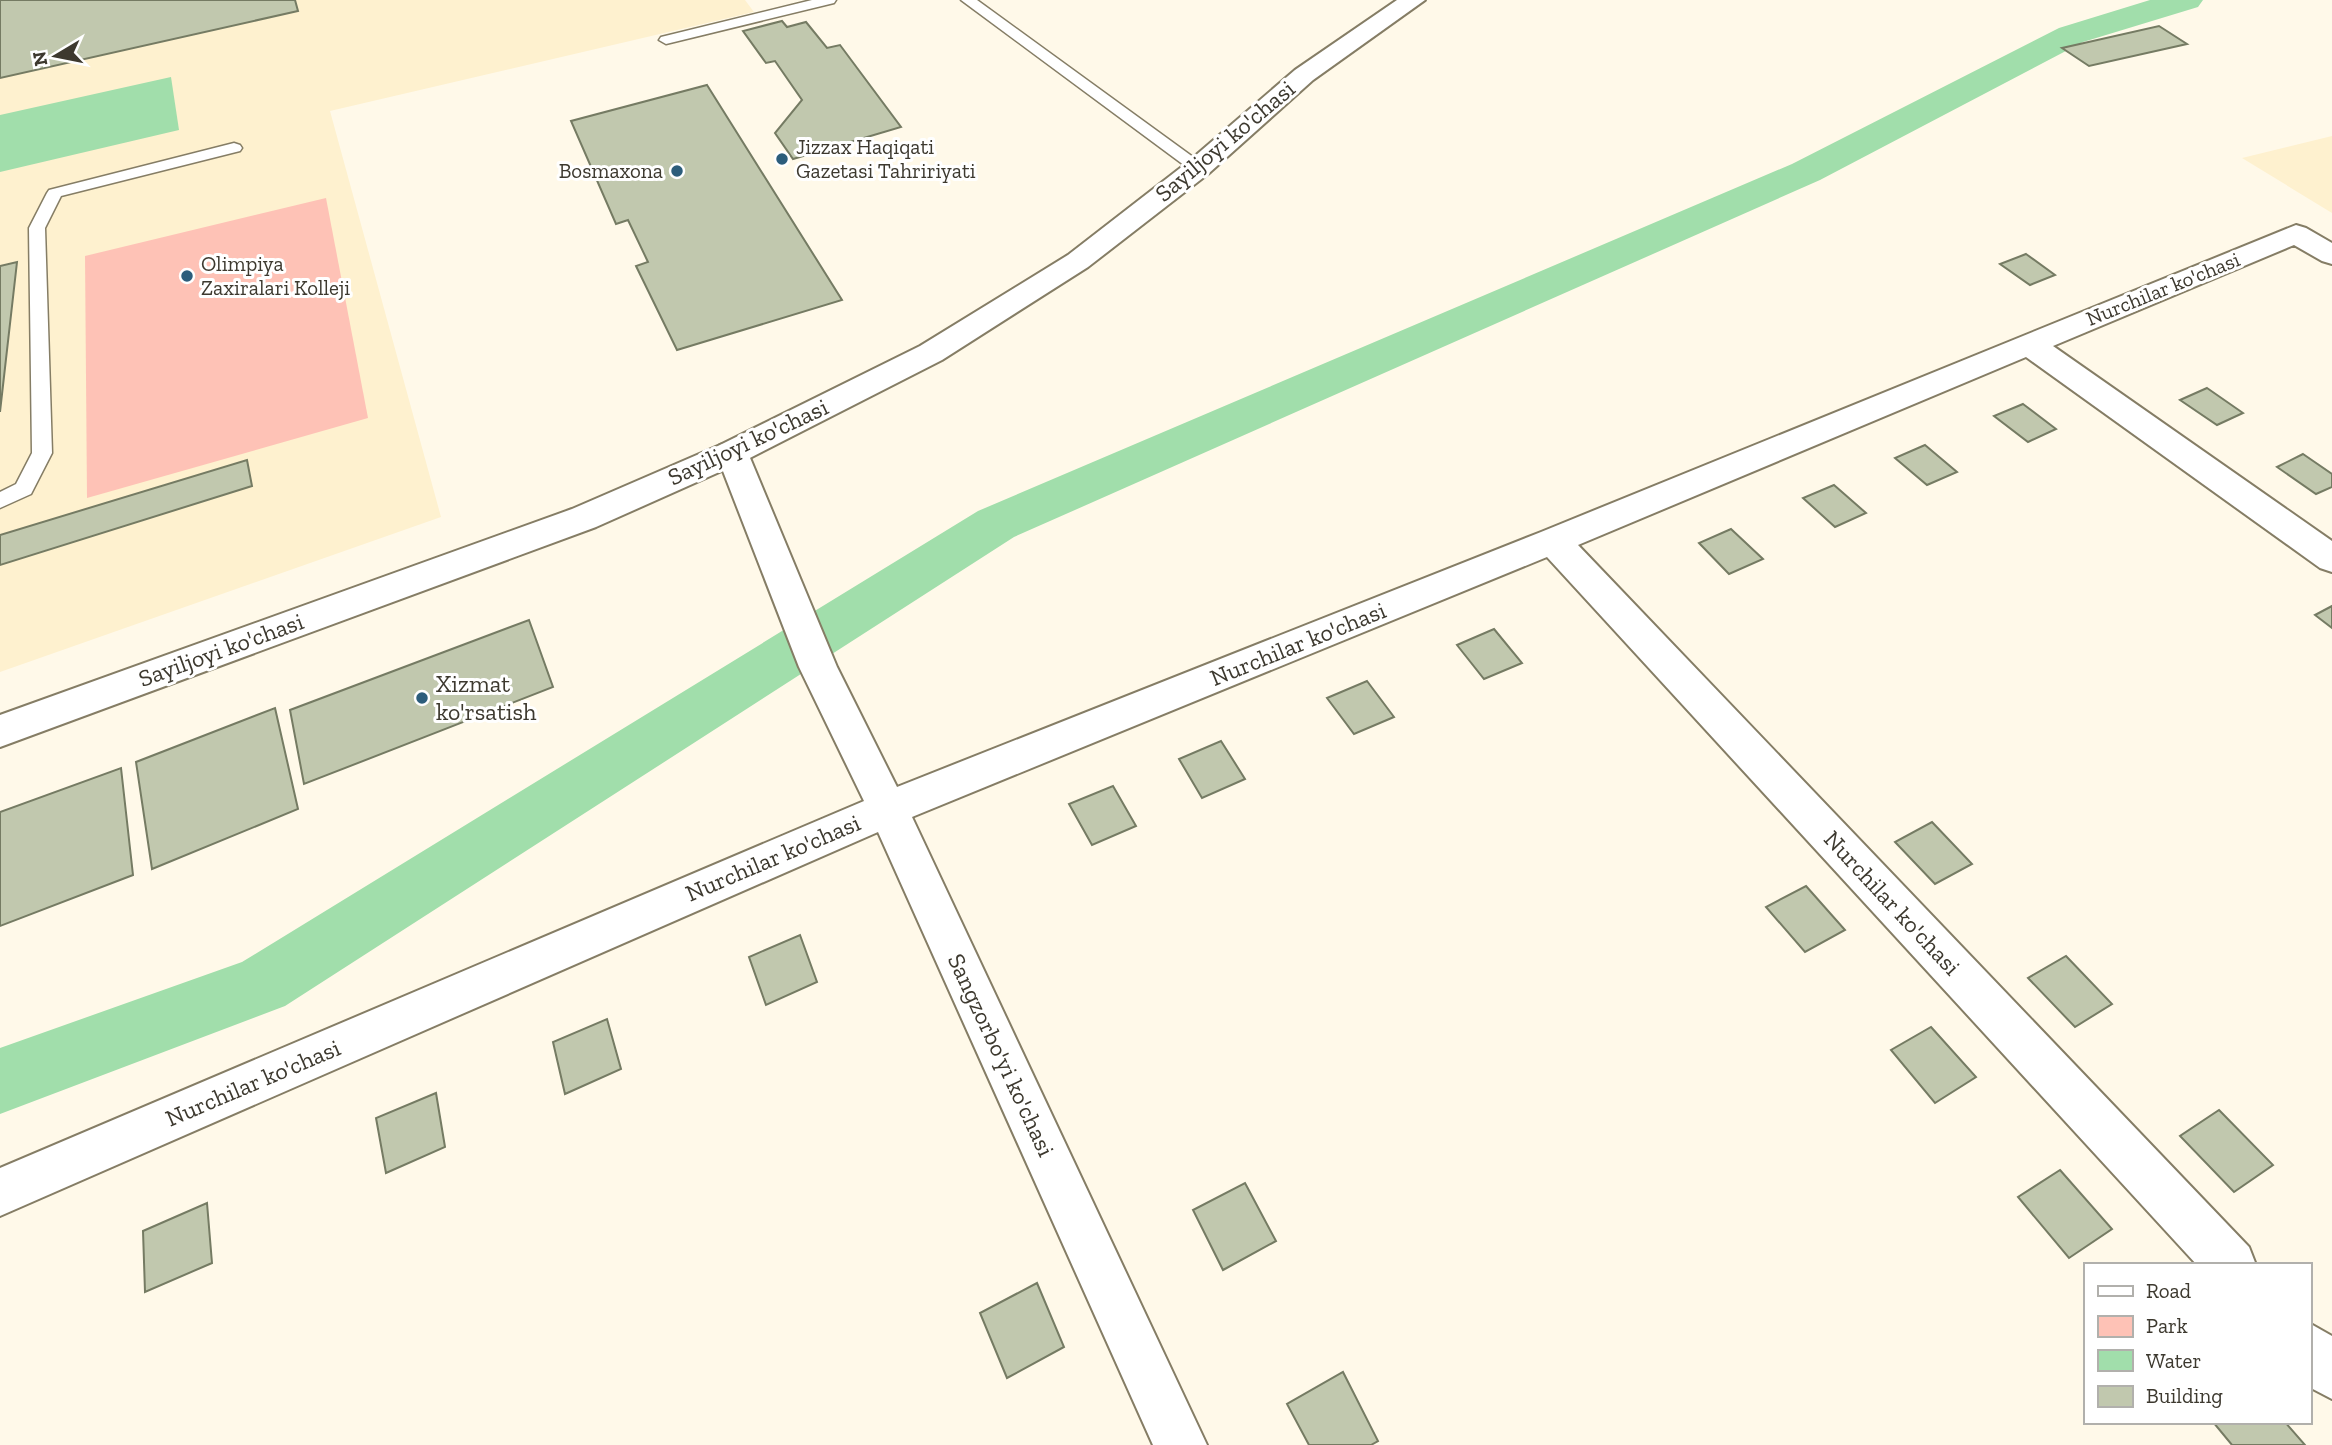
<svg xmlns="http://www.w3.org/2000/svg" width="2332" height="1445" font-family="'Zilla Slab',serif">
  <rect width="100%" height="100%" fill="#fff9e9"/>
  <!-- built -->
  <g fill="#fef1cf">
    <polygon points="0,0 745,0 754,12 330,111 441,517 0,672"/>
    <polygon points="2332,136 2332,213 2242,158"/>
  </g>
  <!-- green -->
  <polygon fill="#fec2b6" points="326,198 368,418 87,498 85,256"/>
  <!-- water -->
  <polygon fill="#a1deab" points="171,77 179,130 0,172 0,115"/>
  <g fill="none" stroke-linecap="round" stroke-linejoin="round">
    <!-- canal -->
    <polygon fill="#a1deab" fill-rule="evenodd" points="2150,0 2203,0 2198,7 2083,42 1820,180 1014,537 285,1006 0,1114 0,1048 242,962 978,511 1792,164 2059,28"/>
  </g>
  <!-- building -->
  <g fill="#c1c8ae" stroke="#757b63" stroke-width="2">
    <polygon points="0,0 295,0 298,11 0,78"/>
    <polygon points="782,21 787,27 806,22 827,48 840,45 901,127 793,159 775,133 802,100 775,61 766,63 743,31"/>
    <polygon points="2159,26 2187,44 2089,66 2062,48"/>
    <polygon points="707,85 842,300 677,350 636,266 648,262 628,220 616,224 571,121"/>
    <polygon points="2026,254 2055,275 2030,285 2000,264"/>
    <polygon points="17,262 0,412 0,266"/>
    <polygon points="2207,388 2243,413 2217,425 2180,400"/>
    <polygon points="2023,404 2056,429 2028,442 1994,416"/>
    <polygon points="1925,445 1957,472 1927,485 1895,458"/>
    <polygon points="2303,454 2332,474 2332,487 2316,494 2277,467"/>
    <polygon points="247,460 252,486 0,565 0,535"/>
    <polygon points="1834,485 1866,513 1835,527 1803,498"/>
    <polygon points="1731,529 1763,559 1729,574 1699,543"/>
    <polygon points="2332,606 2332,628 2315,615"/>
    <polygon points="529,620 553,687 304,784 290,710"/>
    <polygon points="1494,629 1522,663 1484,679 1457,645"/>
    <polygon points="1367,681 1394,717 1354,734 1327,698"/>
    <polygon points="275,708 298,809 152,869 136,762"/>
    <polygon points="1221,741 1245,779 1202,798 1179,759"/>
    <polygon points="121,768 133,875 0,926 0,812"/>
    <polygon points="1113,786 1136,826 1092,845 1069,804"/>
    <polygon points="1932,822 1972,864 1935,884 1895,842"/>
    <polygon points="1806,886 1845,930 1805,952 1766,907"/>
    <polygon points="800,935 817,982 766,1005 749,957"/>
    <polygon points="2066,956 2112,1004 2075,1027 2028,978"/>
    <polygon points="607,1019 621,1069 565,1094 553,1042"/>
    <polygon points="1931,1027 1976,1077 1935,1103 1891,1050"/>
    <polygon points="436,1093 445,1147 386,1173 376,1118"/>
    <polygon points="2219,1110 2273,1165 2234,1192 2180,1136"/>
    <polygon points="2060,1170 2112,1229 2069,1258 2018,1197"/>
    <polygon points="1245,1183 1276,1241 1223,1270 1193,1210"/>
    <polygon points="207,1203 212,1263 145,1292 143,1231"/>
    <polygon points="1037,1283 1064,1347 1007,1378 980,1313"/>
    <polygon points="1343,1372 1378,1441 1371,1445 1309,1445 1287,1404"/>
    <polygon points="2213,1422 2285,1422 2305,1445 2232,1445"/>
  </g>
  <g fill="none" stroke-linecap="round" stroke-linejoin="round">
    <!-- lane casing -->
    <g stroke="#857d65" stroke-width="3">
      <g id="lane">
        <polygon points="812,0 836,0 834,3 666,44 659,40 661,37"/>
        <polygon points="961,0 977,0 1204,165 1206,168 1204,171 1192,171"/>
        <polygon points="234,143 240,145 242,148 240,151 61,196 45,228 52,453 31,494 0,508 0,492 16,484 32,453 29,228 47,193 49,190"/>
      </g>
    </g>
    <!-- street casing -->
    <g stroke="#857d65" stroke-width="4">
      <g id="street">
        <polygon points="2296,225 2306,228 2332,243 2332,264 2322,261 2294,245 2053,346 2332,541 2332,572 2320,568 2026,357 1578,545 2249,1247 2256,1265 2197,1265 1547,557 912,817 1207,1445 1153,1445 878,832 0,1216 0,1168 864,801 799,667 716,453 720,445 732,442 744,445 748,453 837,667 897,787 1541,532"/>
        <polygon points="2309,1323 2332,1336 2332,1399 2309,1387"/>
      </g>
    </g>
    <!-- secondary casing -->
    <g stroke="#857d65" stroke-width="4">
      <polygon id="secondary" points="1397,0 1425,0 1313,80 1208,174 1088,267 942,360 744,461 596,527 0,747 0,715 572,509 720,445 920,346 1068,255 1188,162 1295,70"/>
    </g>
    <!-- lane -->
    <use href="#lane" fill="#fff" fill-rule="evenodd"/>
    <!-- street -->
    <use href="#street" fill="#fff" fill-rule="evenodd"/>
    <!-- secondary -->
    <use href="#secondary" fill="#fff" fill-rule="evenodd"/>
  </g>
  <!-- markers -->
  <g fill="#2c5d7b" stroke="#fff" stroke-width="2.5">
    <circle cx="782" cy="159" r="7"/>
    <circle cx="677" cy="171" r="7"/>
    <circle cx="187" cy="276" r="7"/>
    <circle cx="422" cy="698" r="7"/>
  </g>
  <g text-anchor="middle" stroke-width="6" stroke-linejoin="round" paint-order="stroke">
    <!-- far-poi labels -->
    <g font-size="21" fill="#3d392f" stroke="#fff" text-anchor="start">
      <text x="796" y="154">Jizzax Haqiqati<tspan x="796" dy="24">Gazetasi Tahririyati</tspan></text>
      <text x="663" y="178" text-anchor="end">Bosmaxona</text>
      <text x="201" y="271">Olimpiya<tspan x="201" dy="24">Zaxiralari Kolleji</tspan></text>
    </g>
    <!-- far-street labels -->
    <g font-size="21" fill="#3d392f" stroke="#fff">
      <text transform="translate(2163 289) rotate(-22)" y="7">Nurchilar ko'chasi</text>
    </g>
    <!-- street labels -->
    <g font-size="24" fill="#3d392f" stroke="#fff">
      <text transform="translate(1225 141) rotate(-40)" y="8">Sayiljoyi ko'chasi</text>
      <text transform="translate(748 442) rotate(-25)" y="8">Sayiljoyi ko'chasi</text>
      <text transform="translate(1298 644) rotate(-22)" y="8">Nurchilar ko'chasi</text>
      <text transform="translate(221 650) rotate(-20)" y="8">Sayiljoyi ko'chasi</text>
      <text transform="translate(773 858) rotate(-23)" y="8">Nurchilar ko'chasi</text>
      <text transform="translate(1892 903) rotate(47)" y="8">Nurchilar ko'chasi</text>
      <text transform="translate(1001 1055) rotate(65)" y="8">Sangzorbo'yi ko'chasi</text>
      <text transform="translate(253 1083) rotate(-23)" y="8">Nurchilar ko'chasi</text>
    </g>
    <!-- poi labels -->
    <g font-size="24" fill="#3d392f" stroke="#fff" text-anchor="start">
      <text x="436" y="692">Xizmat<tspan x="436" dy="28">ko'rsatish</tspan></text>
    </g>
  </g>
  <!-- legend -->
  <rect x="2084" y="1263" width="228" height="161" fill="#ffffff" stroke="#b1b0ac" stroke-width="2"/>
  <rect x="2098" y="1286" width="35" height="10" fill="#ffffff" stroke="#b1b0ac" stroke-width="2"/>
  <text x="2146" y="1298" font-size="21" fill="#3d392f">Road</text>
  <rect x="2098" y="1316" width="35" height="21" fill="#fec2b6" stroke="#b1b0ac" stroke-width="2"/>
  <text x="2146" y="1333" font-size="21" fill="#3d392f">Park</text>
  <rect x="2098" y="1350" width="35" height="21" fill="#a1deab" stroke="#b1b0ac" stroke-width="2"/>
  <text x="2146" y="1368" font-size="21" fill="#3d392f">Water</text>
  <rect x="2098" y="1386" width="35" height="21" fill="#c1c8ae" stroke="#b1b0ac" stroke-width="2"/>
  <text x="2146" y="1403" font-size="21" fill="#3d392f">Building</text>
  <!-- north arrow -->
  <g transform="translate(56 56) rotate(260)" stroke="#ffffff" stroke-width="5" paint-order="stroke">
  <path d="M0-5L12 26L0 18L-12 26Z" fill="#3d392f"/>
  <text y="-10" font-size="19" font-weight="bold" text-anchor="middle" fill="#3d392f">N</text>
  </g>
</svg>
